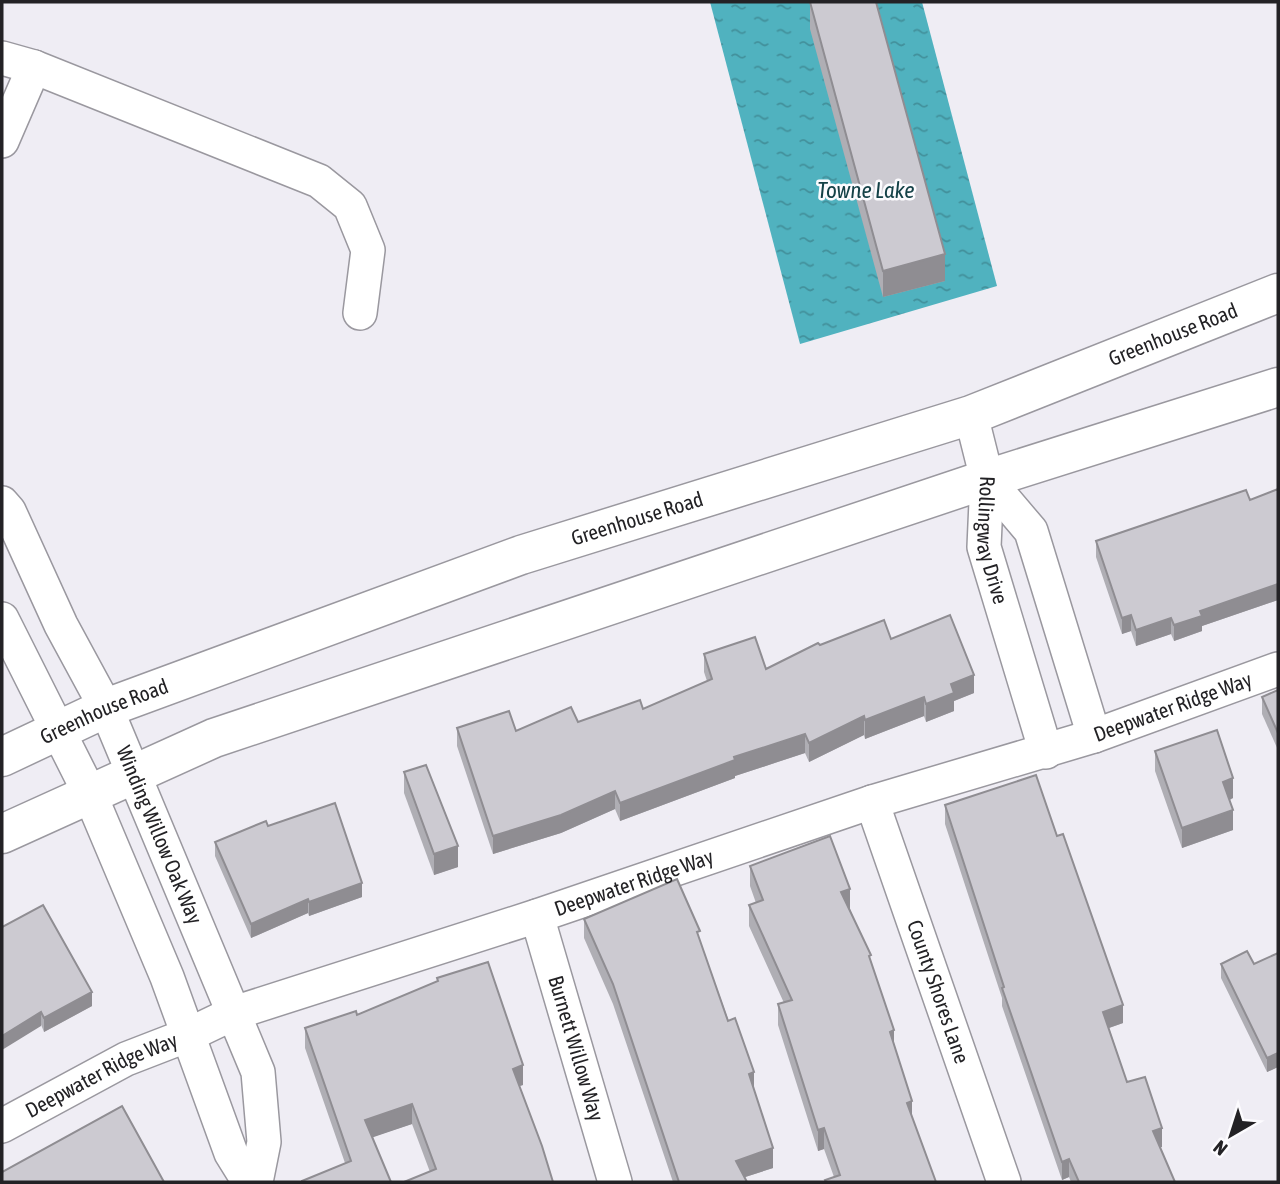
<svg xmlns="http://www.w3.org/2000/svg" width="1280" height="1184" font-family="'Asap Condensed',sans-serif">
  <defs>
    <pattern id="water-ripples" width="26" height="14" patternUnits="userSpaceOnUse" patternTransform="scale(1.75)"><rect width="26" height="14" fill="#50b2bf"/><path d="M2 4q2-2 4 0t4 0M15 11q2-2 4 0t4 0" fill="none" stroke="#42909b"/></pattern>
  </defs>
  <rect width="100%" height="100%" fill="#efedf4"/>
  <!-- water -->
  <polygon fill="url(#water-ripples)" points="710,2 922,2 997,286 800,344"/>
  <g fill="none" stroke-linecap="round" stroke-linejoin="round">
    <!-- minor casing -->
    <g stroke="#9a989f" stroke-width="36">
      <g id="minor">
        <polyline points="2,58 34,67 319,181 350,206 368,250 360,313"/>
        <polyline points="2,141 34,67"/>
        <path id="s1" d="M971,415L987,479L984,547L1046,752"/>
        <polyline points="987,479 1031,531 1094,736"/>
        <path id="s2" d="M2,503L9,511L61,625L106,708L258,1072L264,1142L256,1182"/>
        <polyline points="2,619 89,792 167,977 231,1153 249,1182"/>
        <path id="s3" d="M872,802L1004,1182"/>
        <path id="s4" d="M537,916L615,1182"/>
        <path id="s5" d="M2,1126L126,1059L188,1035L234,1013L537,916L872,802L1094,736L1278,669"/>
      </g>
    </g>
    <!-- tertiary casing -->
    <g stroke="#9a989f" stroke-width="41">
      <g id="tertiary">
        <path id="s6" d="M2,757L106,708L521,555L971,415L1278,293"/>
        <polyline points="2,834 214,738 987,479 1278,387"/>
      </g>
    </g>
    <!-- minor -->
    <use href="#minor" stroke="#fff" stroke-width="33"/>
    <!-- tertiary -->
    <use href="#tertiary" stroke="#fff" stroke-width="38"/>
  </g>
  <!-- wall -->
  <g fill="#afaeb4">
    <polygon points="810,2 945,281 883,297 810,29"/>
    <polygon points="1278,489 1278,600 1202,626 1202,631 1174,641 1171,634 1136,646 1131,631 1122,634 1096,557 1096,541 1250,500"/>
    <polygon points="891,639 974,693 954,701 954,711 926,722 924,716 865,739 864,735 809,762 805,753 735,776 735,778 620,821 615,809 561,833 493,854 457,746 457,728 516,731 578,722 643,709 707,681 704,672 704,654 766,669 820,645"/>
    <polygon points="1278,690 1278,750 1262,714 1262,697"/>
    <polygon points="1155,751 1233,798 1230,800 1233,830 1182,848 1155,771"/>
    <polygon points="404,772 458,867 434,875 404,793"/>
    <polygon points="945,805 1057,836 1123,1023 1109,1028 1127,1082 1162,1147 1160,1147 1175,1182 1071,1182 1069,1177 1062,1180 1002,1006 1002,998 945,824"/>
    <polygon points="268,826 362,897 309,916 308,913 251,938 215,856 215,842"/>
    <polygon points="750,866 850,909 871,963 894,1043 912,1119 936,1182 825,1182 825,1180 834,1177 824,1149 818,1151 778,1025 778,1004 784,1003 749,926 749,905 756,903 750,886"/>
    <polygon points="584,919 700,941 754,1091 773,1168 745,1177 747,1182 673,1182 613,1004 584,938"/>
    <polygon points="2,927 92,1006 44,1032"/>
    <polygon points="1278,953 1278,1067 1267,1072 1221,978 1221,964 1254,964"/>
    <polygon points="437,978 523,1085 519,1086 542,1146 430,1172 412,1124 372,1137 391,1182 345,1163 305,1048 305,1028 357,1015 437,981"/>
  </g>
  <!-- shaded-wall -->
  <g fill="#8f8d92">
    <polygon points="945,254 945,281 883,297 883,271"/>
    <polygon points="1278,584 1278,600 1202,626 1202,631 1174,641 1174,625 1200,611"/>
    <polygon points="1131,615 1131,631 1122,634 1122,618"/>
    <polygon points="1171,618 1171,634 1136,646 1136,630"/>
    <polygon points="974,675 974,693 954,701 954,711 926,722 926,704 951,684"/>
    <polygon points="924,697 924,716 865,739 865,720"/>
    <polygon points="864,716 864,735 809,762 809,743"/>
    <polygon points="805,734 805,753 735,776 735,778 620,821 620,803 734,757"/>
    <polygon points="1233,778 1233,798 1223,802 1223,782"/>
    <polygon points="615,791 615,809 561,833 493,854 493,836"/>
    <polygon points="1233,810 1233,830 1182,848 1182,828"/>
    <polygon points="458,846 458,867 434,875 434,854"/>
    <polygon points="362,883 362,897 309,916 309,902"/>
    <polygon points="850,889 850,909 841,913 841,892"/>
    <polygon points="308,899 308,913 251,938 251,924"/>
    <polygon points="92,992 92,1006 44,1032 44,1018"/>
    <polygon points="1123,1005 1123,1023 1103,1030 1103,1012"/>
    <polygon points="41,1012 41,1026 2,1050 2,1036"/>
    <polygon points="894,1030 894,1051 890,1032"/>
    <polygon points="1278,1053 1278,1067 1267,1072 1267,1058"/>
    <polygon points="523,1065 523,1085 513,1088 513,1069"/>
    <polygon points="754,1072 754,1092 749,1074"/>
    <polygon points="912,1101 912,1121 907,1103"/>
    <polygon points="412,1104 412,1124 365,1140 365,1120"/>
    <polygon points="824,1128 824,1149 818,1151 818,1130"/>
    <polygon points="1162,1128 1162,1147 1153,1149 1153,1131"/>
    <polygon points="773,1148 773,1168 736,1180 736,1161"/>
    <polygon points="1069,1159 1069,1177 1062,1180 1062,1162"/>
  </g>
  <!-- building -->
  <g fill="#cccad1" stroke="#8f8d92" stroke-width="2">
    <polygon points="810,2 876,2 945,254 883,271"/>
    <polygon points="1278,489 1278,584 1200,611 1202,616 1174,625 1171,618 1136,630 1131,615 1122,618 1096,541 1246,490 1250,500"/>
    <polygon points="950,615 974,675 951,684 954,693 926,704 924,697 865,720 864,716 809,743 805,734 734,757 735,760 620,803 615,791 561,815 493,836 457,728 509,711 516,731 571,707 578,722 640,700 643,709 712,679 704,654 755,637 766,669 818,643 820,645 884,620 891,639"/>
    <polygon points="1278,690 1278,733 1262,697"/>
    <polygon points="1217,730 1233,778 1223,782 1233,810 1182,828 1155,751"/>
    <polygon points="426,765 458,846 434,854 404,772"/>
    <polygon points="1036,775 1057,836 1063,834 1123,1005 1103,1012 1127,1082 1145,1077 1162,1128 1153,1131 1175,1182 1079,1182 1069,1159 1062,1162 1002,988 1004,987 945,805"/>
    <polygon points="335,803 362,883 309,902 308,899 251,924 215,842 266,821 268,826"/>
    <polygon points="830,836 850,889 841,892 871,955 869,956 894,1030 890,1032 912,1101 907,1103 936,1182 826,1182 825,1180 840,1175 824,1128 818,1130 778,1004 792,1000 749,905 763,900 750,866"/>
    <polygon points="677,879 700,931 697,932 728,1021 735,1018 754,1072 749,1074 773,1148 736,1161 747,1182 679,1182 613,984 584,919"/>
    <polygon points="43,905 92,992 44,1018 41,1012 2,1036 2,927"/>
    <polygon points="1247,951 1254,964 1278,953 1278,1053 1267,1058 1221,964"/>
    <polygon points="488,962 523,1065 513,1069 542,1146 553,1182 404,1182 436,1169 412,1104 365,1120 391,1182 302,1182 302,1181 351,1161 305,1028 356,1011 357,1015 438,981 437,978"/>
    <polygon points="122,1106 164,1182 2,1182 2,1172"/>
  </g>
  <g text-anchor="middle" stroke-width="5" stroke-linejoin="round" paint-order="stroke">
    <!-- street labels -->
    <g font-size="21" fill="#232225" stroke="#fcfbfe">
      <text dy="7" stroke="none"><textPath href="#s6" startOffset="1246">Greenhouse Road</textPath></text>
      <text dy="7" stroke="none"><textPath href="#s6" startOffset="679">Greenhouse Road</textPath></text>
      <text dy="7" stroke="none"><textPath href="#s1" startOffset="128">Rollingway Drive</textPath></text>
      <text dy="7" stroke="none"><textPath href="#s5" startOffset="1246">Deepwater Ridge Way</textPath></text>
      <text dy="7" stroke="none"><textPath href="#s6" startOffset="112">Greenhouse Road</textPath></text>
      <text dy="7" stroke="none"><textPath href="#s2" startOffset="368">Winding Willow Oak Way</textPath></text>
      <text dy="7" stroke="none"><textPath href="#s5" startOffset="679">Deepwater Ridge Way</textPath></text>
      <text dy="7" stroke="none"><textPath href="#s3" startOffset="201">County Shores Lane</textPath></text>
      <text dy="7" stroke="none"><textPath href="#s4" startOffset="138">Burnett Willow Way</textPath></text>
      <text dy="7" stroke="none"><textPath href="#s5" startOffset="112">Deepwater Ridge Way</textPath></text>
    </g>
    <!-- water labels -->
    <g font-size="23" font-style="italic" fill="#144147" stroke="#fcfbfe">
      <text x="866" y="198">Towne Lake</text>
    </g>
  </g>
  <!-- border -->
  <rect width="1280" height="1184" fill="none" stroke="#232225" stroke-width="7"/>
  <!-- north arrow -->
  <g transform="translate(1231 1135) rotate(219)" stroke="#fcfbfe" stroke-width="5" paint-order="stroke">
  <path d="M0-5L12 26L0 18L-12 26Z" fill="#232225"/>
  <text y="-10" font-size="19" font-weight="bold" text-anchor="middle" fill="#232225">N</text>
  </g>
</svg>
